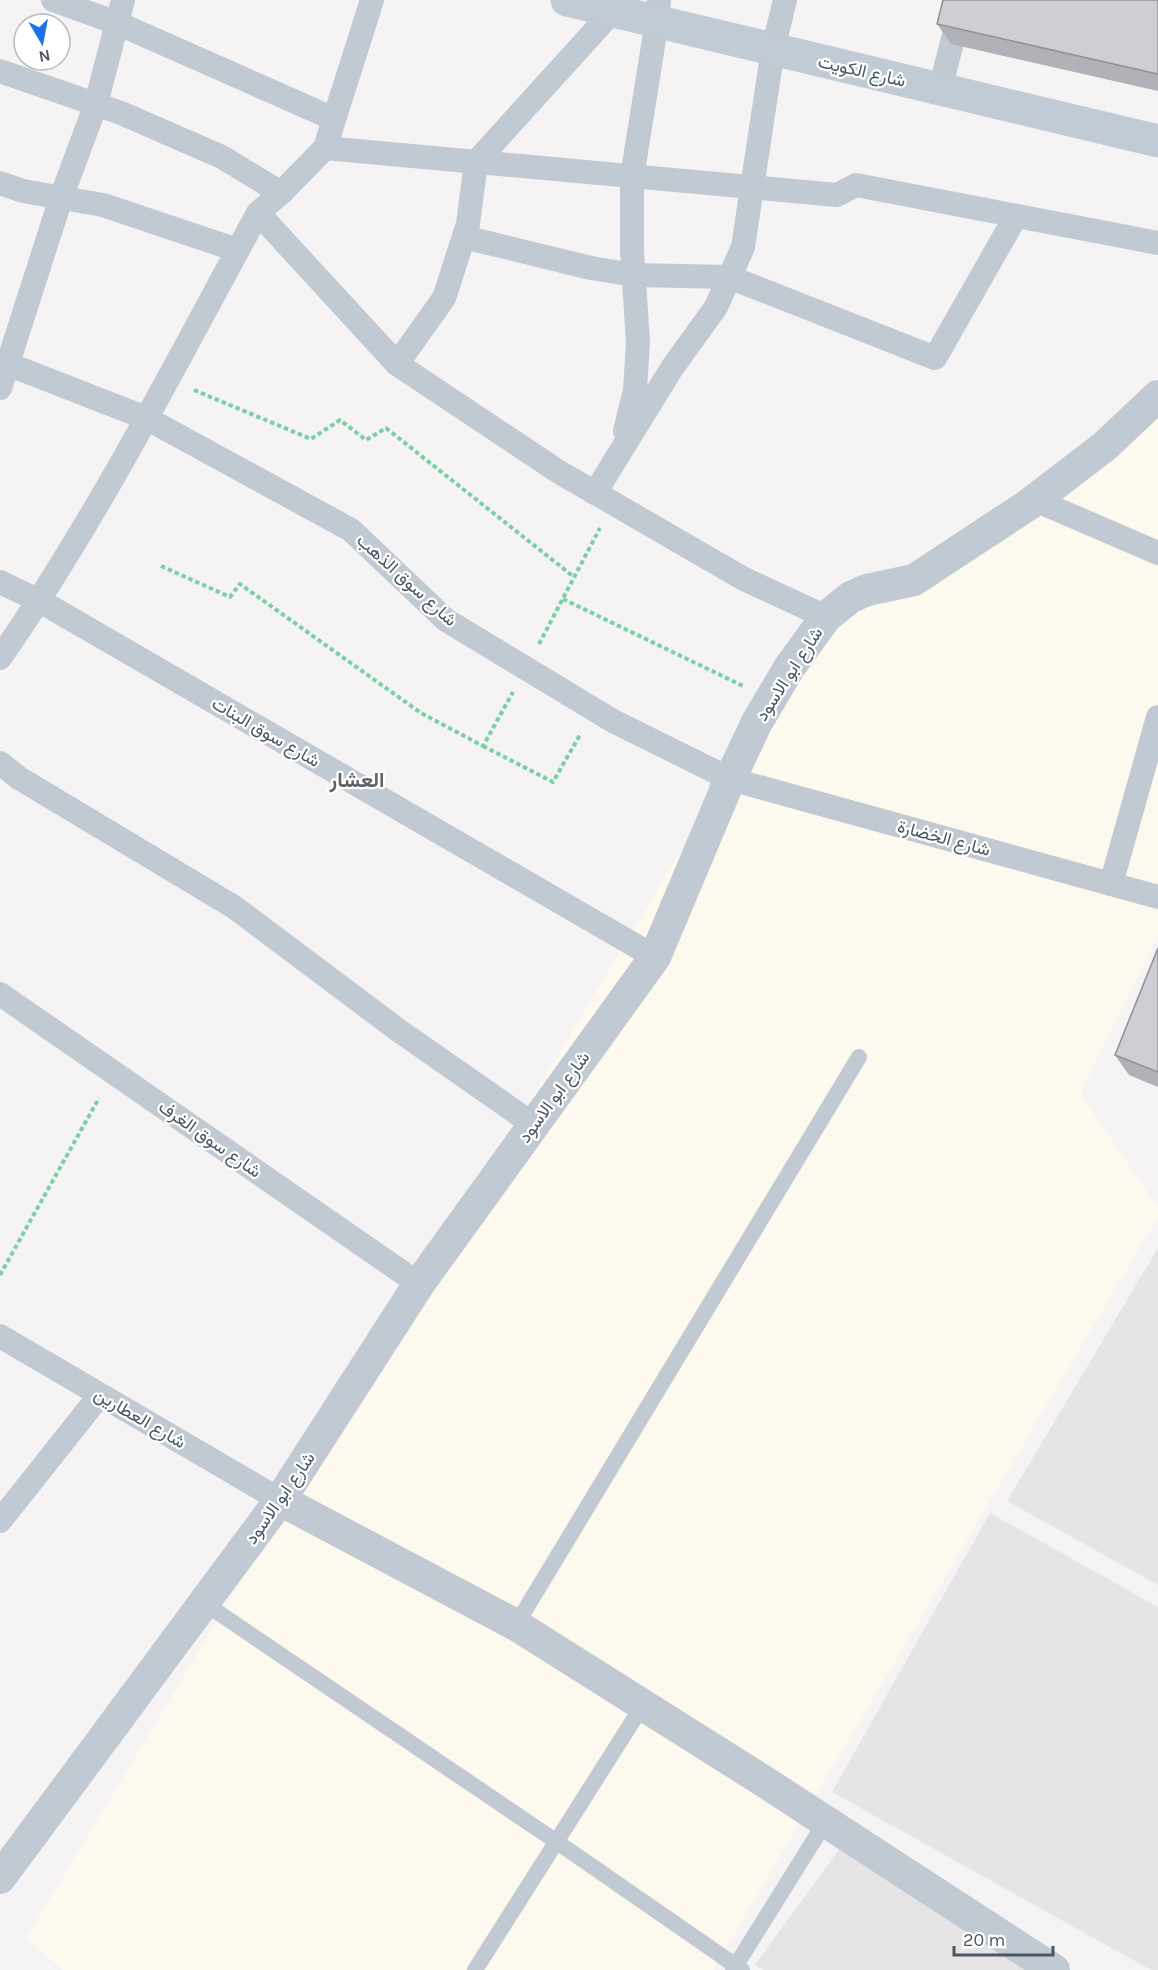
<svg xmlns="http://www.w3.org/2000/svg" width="1158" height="1970" font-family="Karla,Vazirmatn,sans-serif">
  <rect width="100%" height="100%" fill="#f5f3f3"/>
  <!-- commercial -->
  <polygon fill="#fdf9ef" points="1158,395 1158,935 1080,1094 1158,1207 1158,1217 713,1970 63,1970 26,1938 753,731 826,617 914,580"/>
  <!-- education -->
  <g fill="#e6e4e5">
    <polygon points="1158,1248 1158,1585 1007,1501"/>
    <polygon points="990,1513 1158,1607 1158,1970 1151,1970 832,1792"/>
    <polygon points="848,1837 1032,1970 763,1970 755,1965"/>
  </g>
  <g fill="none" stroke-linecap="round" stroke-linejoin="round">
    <!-- path -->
    <g stroke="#7ad0a6" stroke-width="4" stroke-dasharray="4.5 3" stroke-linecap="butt">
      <polyline points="194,390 311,439 340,420 366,440 386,428 574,577"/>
      <polyline points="161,566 230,597 240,584 421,713 483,746 513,692"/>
      <polyline points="563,599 743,686"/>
      <polyline points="539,644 600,528"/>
      <polyline points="483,746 553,782 581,733"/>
      <polyline points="0,1275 99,1098"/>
    </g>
    <!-- service -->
    <g stroke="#c1cad2" stroke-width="16">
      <polyline points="204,1603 557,1842 742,1970"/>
      <polyline points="516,1625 859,1057"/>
      <polyline points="475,1970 643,1705"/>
      <polyline points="733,1970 826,1821"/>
    </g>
    <!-- pedestrian -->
    <g stroke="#c1cad2" stroke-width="24">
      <polyline points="53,0 117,23 334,119"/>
      <polyline points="0,71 121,113 222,157 281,193"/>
      <polyline points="940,89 963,0"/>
      <polyline points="325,148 837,195 856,185 1158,243"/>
      <polyline points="0,183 23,191 103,205 237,250"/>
      <polyline points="258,213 397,364 559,472 744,579 826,617"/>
      <polyline points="464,237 591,268 634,275 729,277 935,358 1016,216"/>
      <polyline points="0,361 146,418 351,530 446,620 613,721 730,779 1158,897"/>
      <polyline points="397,364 444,298 468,224 476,162 613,11"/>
      <polyline points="0,388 61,198 96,104 123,0"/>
      <polyline points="625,431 635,390 638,342 632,251 632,177 657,21 659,0"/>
      <polyline points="595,493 672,368 716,307 743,247 773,49 785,0"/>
      <polyline points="1035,500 1158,553"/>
      <polyline points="0,582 40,601 655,957"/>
      <path d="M0,658C98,517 176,363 258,213L281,193L325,148L372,0"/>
      <polyline points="0,763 19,778 234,907 398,1030 534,1125"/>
      <polyline points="1111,884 1158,717"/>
      <polyline points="0,994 419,1284"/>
      <polyline points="0,1336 280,1500"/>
      <polyline points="0,1521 100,1395"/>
    </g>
    <!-- minor -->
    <g stroke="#c1cad2" stroke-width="32">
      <polyline points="280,1500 516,1625 765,1782 1054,1970"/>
      <polyline points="0,1878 280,1500 419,1284 655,957 730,779 757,722 789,668 826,617 851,597 867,590 914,580 1028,505 1105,446 1158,396"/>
    </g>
    <!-- secondary -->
    <polyline stroke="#c1cbd6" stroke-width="33" points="567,0 1158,141"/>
  </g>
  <!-- wall -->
  <g fill="#b0b2b7">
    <polygon points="1158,0 1158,91 951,44 937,24"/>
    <polygon points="1158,948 1158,1087 1129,1075 1115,1055"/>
  </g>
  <!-- building -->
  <g fill="#cdcfd5" stroke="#909195" stroke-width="1.5">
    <polygon points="943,0 1158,0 1158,74 937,24"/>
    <polygon points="1158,948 1158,1072 1115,1055"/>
  </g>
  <g text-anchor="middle" stroke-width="4.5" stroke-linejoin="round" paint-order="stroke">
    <!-- street labels -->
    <g font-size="18" fill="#4a5661" stroke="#fff">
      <text transform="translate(862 71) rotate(13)" y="6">شارع الكويت</text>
      <text transform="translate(407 580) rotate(42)" y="6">شارع سوق الذهب</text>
      <text transform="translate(789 674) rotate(-57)" y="6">شارع ابو الاسود</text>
      <text transform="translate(266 732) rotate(30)" y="6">شارع سوق البنات</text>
      <text transform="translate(944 838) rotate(15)" y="6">شارع الخضارة</text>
      <text transform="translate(554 1097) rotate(-54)" y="6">شارع ابو الاسود</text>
      <text transform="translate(210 1139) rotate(35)" y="6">شارع سوق الغرف</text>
      <text transform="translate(140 1418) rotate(30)" y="6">شارع العطارين</text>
      <text transform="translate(280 1498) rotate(-55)" y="6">شارع ابو الاسود</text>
    </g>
    <!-- quarter labels -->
    <g font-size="21" font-weight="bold" fill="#5f6368" stroke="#fff">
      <text x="357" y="787">العشار</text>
    </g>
  </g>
  <!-- north arrow -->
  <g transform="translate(42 42) rotate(170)"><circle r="28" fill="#ffffff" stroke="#b7bbc0" stroke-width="1.5"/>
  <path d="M0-4.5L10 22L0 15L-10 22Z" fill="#1a73e8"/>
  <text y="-9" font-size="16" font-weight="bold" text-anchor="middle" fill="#4a5661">N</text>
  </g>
  <!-- scale -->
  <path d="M954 1946v9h99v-9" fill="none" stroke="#4a5661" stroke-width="3"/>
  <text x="963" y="1946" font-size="18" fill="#4a5661" stroke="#ffffff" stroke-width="4.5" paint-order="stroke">20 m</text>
</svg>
